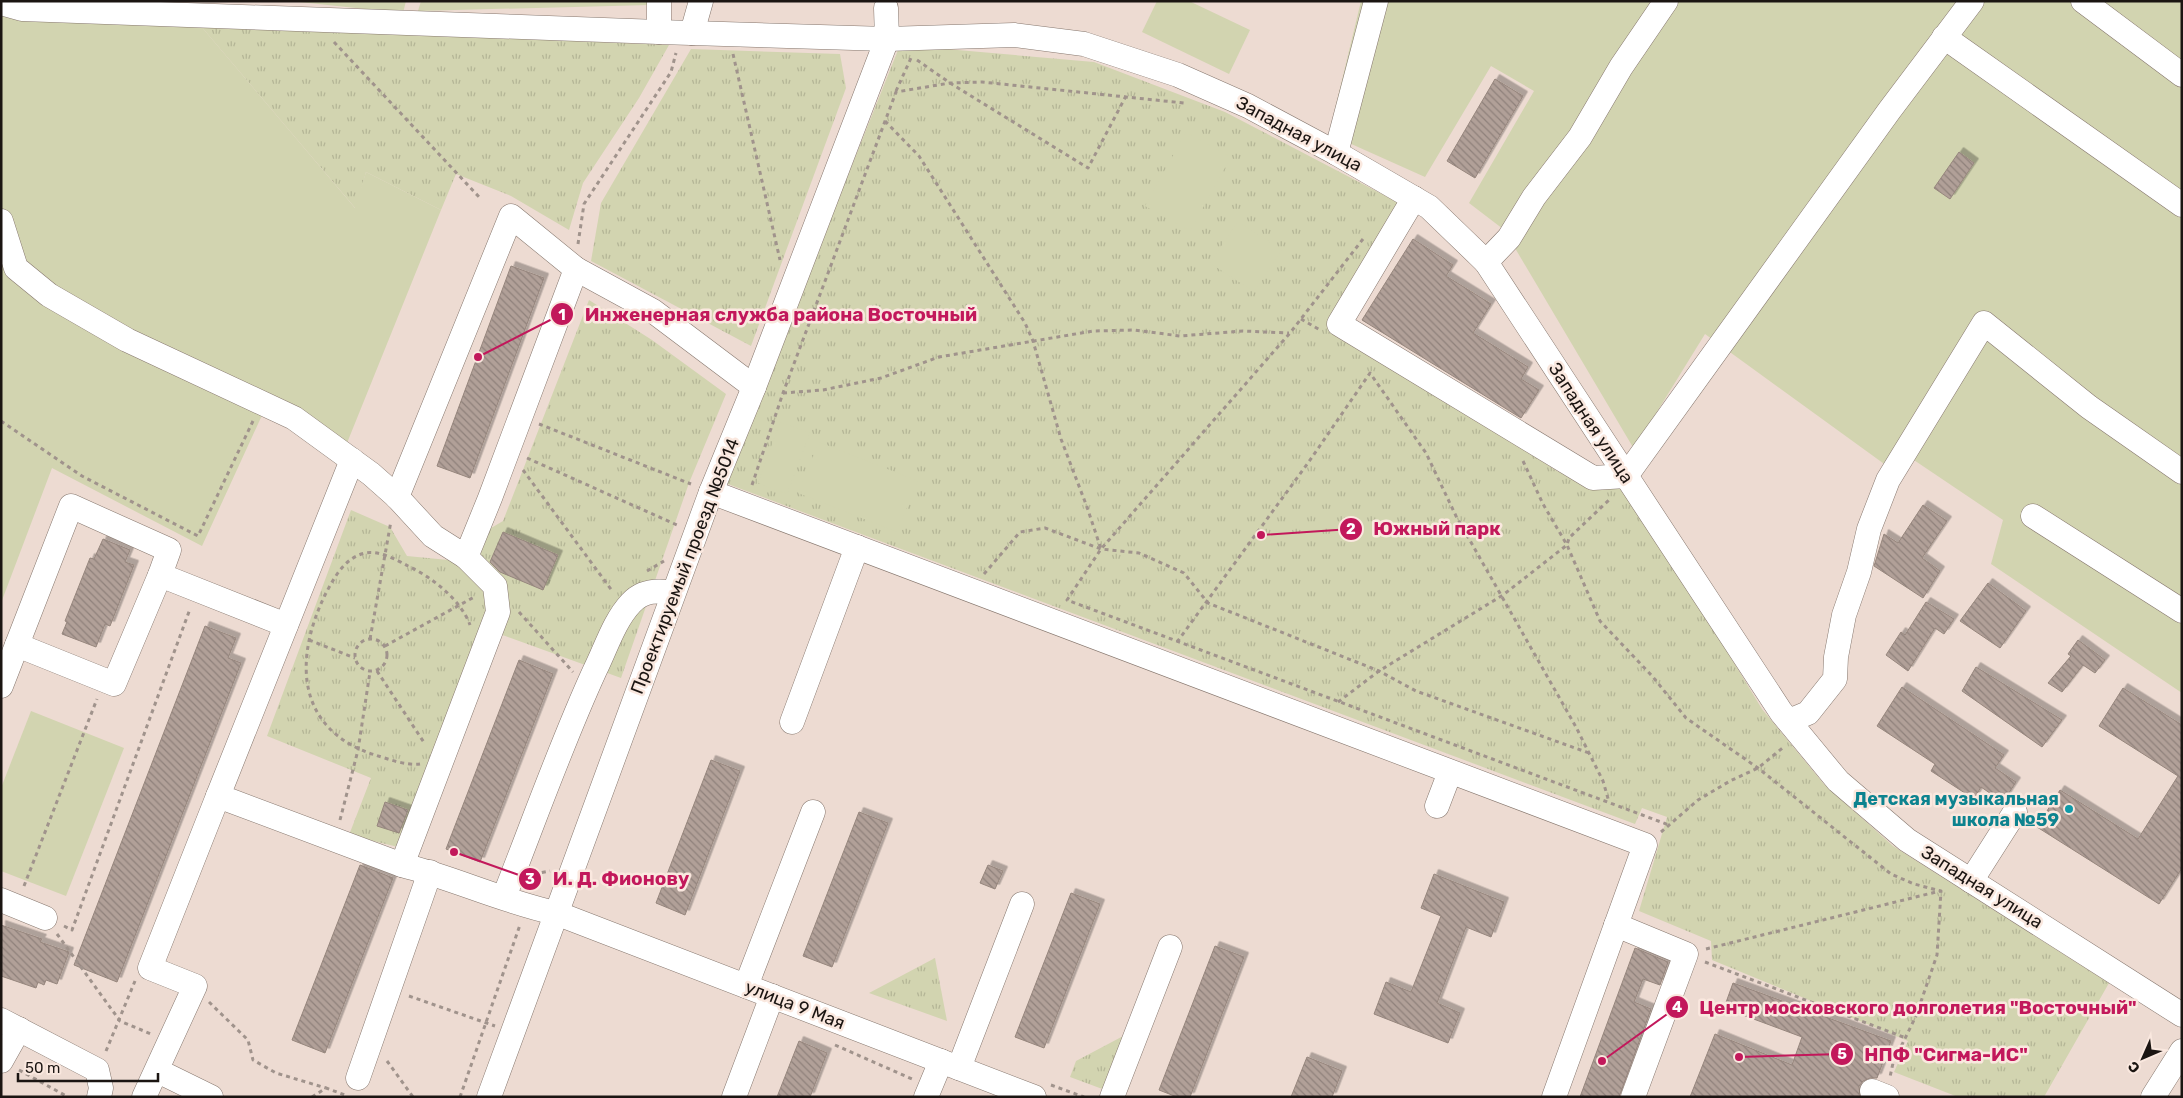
<svg xmlns="http://www.w3.org/2000/svg" width="2183" height="1098" font-family="Rubik,sans-serif">
  <defs>
    <pattern id="grass-tufts" width="24" height="20" patternUnits="userSpaceOnUse" patternTransform="scale(1.25)"><rect width="24" height="20" fill="#d2d4b0"/><path d="M3 7l-1-3M5 7V3M7 7l1-3M15 17l-1-3M17 17v-4M19 17l1-3" fill="none" stroke="#b4b596"/></pattern>
    <pattern id="building-back-hatch" width="6" height="6" patternUnits="userSpaceOnUse" patternTransform="scale(1.25)"><rect width="6" height="6" fill="#b1a098"/><path d="M-1 5l2 2M0 0l6 6M5-1l2 2" fill="none" stroke="#8f817b"/></pattern>
    <filter id="shadow"><feDropShadow dx="4.5" dy="-4.5" stdDeviation="0" flood-color="#0004"/></filter>
  </defs>
  <rect width="100%" height="100%" fill="#eddbd2"/>
  <!-- grass -->
  <g fill="url(#grass-tufts)">
    <polygon points="200,25 669,45 639,98 583,183 569,230 511,196 456,174 441,210 366,172 356,209"/>
    <polygon points="900,45 1094,62 1225,112 1399,203 1330,324 1557,471 1602,489 1627,486 1762,709 1823,783 1893,846 2109,983 2044,1097 1958,1097 1894,1072 1908,1041 1712,960 1711,941 1639,911 1667,817 1642,808 1635,824 725,483"/>
    <polygon points="691,49 840,54 846,88 751,346 591,261 601,203"/>
    <polygon points="589,300 652,340 726,394 689,483 621,678 486,629 402,848 349,835 371,778 267,736 351,510 390,527 407,556 469,562 486,531 503,521"/>
    <polygon points="935,958 947,1021 869,993"/>
    <polygon points="1127,1034 1105,1090 1070,1077 1076,1061"/>
  </g>
  <!-- garden -->
  <g fill="#d2d4b0">
    <polygon points="290,1 406,1 403,13"/>
    <polygon points="421,1 668,1 650,5 418,11"/>
    <polygon points="1157,1 1189,1 1250,30 1229,74 1142,32"/>
    <polygon points="1361,1 2182,1 2182,693 1991,564 2003,520 1896,448 1887,466 1705,334 1634,449 1509,238 1503,229 1469,203 1534,91 1491,66 1425,177 1329,134"/>
    <polygon points="1,12 200,25 355,208 366,172 441,210 347,443 269,400 202,546 52,468 1,603"/>
    <polygon points="1186,132 1231,157 1190,231 1145,206"/>
    <polygon points="1238,221 1282,250 1254,292 1210,263"/>
    <polygon points="780,422 810,433 787,494 758,483"/>
    <polygon points="819,442 918,481 897,532 798,493"/>
    <polygon points="31,711 124,748 66,896 1,871 1,788"/>
  </g>
  <!-- building -->
  <g fill="url(#building-back-hatch)" stroke="#96867d" filter="url(#shadow)">
    <polygon points="1495,79 1523,96 1475,178 1447,161"/>
    <polygon points="1959,152 1974,163 1950,199 1934,188"/>
    <polygon points="1413,239 1453,265 1446,276 1491,304 1473,333 1528,367 1521,379 1539,390 1521,418 1362,320"/>
    <polygon points="511,266 544,278 470,478 437,466"/>
    <polygon points="1923,505 1947,521 1922,558 1940,571 1923,598 1874,566 1884,534 1898,543"/>
    <polygon points="503,532 558,555 543,590 500,572 490,562"/>
    <polygon points="103,539 130,550 125,562 134,565 110,626 105,624 96,647 62,634 67,622 65,621 90,558 94,559"/>
    <polygon points="1988,583 2026,611 2000,648 1960,621"/>
    <polygon points="1926,602 1954,619 1944,634 1935,628 1908,671 1886,655 1901,632 1905,635"/>
    <polygon points="205,626 236,638 228,658 241,663 117,982 74,965"/>
    <polygon points="2078,640 2105,660 2095,673 2083,665 2062,692 2048,683 2071,656 2068,654"/>
    <polygon points="519,660 553,674 480,862 446,849"/>
    <polygon points="1976,667 2062,720 2042,747 1962,691"/>
    <polygon points="1902,687 2004,755 1995,768 2016,782 2003,802 1981,787 1974,799 1931,771 1935,764 1877,726"/>
    <polygon points="2123,688 2182,725 2182,868 2159,904 2037,827 2060,790 2138,839 2178,776 2099,726"/>
    <polygon points="711,760 740,771 685,915 656,903"/>
    <polygon points="385,802 408,810 399,833 377,826"/>
    <polygon points="859,812 888,823 832,967 803,956"/>
    <polygon points="360,865 393,878 325,1053 292,1040"/>
    <polygon points="988,865 1003,871 995,889 980,883"/>
    <polygon points="1434,874 1504,902 1491,937 1466,927 1437,1003 1460,1013 1448,1043 1374,1014 1386,982 1411,992 1441,916 1421,908"/>
    <polygon points="1071,893 1100,904 1044,1048 1015,1037"/>
    <polygon points="1,925 42,939 40,942 69,952 57,984 46,980 44,985 38,982 36,988 1,976"/>
    <polygon points="1215,946 1244,957 1190,1097 1177,1097 1159,1090"/>
    <polygon points="1635,948 1668,962 1660,985 1643,979 1634,1002 1651,1009 1619,1097 1580,1097"/>
    <polygon points="1733,983 1891,1041 1877,1078 1870,1078 1863,1081 1859,1086 1860,1097 1690,1097 1715,1034 1792,1065 1802,1037 1724,1008"/>
    <polygon points="799,1041 827,1053 810,1097 777,1097"/>
    <polygon points="1307,1057 1342,1071 1332,1097 1291,1097"/>
  </g>
  <g fill="none" stroke-linecap="round" stroke-linejoin="round">
    <!-- minor casing -->
    <g stroke="#86776e" stroke-width="25">
      <g id="minor">
        <polyline points="2083,1 2182,75"/>
        <polyline points="1,3 22,9 659,32 887,39 1014,35 1084,44 1178,75 1248,106 1336,153 1429,207 1486,262 1781,712 1838,781 1907,840 2182,1015"/>
        <polyline points="659,32 659,3"/>
        <polyline points="692,33 701,1"/>
        <polyline points="1944,37 2182,205"/>
        <polyline points="1336,153 1376,1"/>
        <polyline points="1414,198 1339,324 1593,478 1626,476 1889,111 1972,1"/>
        <polyline points="1,221 16,268 49,295 127,340 294,418 371,474 397,497 433,536 466,557 490,498 576,269 653,311 754,387"/>
        <polyline points="1486,262 1509,238 1534,197 1580,137 1621,67 1666,1"/>
        <path d="M352,460L218,796L402,865C454,878 504,902 556,913L1034,1097"/>
        <polyline points="711,492 1645,845 1554,1097"/>
        <polyline points="397,497 511,216 576,269"/>
        <polyline points="2033,516 2182,611"/>
        <polyline points="17,645 114,684 160,575"/>
        <polyline points="1,686 71,506 169,550 160,575 286,625"/>
        <polyline points="1789,721 1808,713 1835,679 1836,657 1844,615 1859,572 1869,529 1888,480 1984,323 2089,407 2182,472"/>
        <polyline points="792,722 857,547"/>
        <polyline points="1437,806 1450,772"/>
        <polyline points="402,865 498,612 495,586 466,557"/>
        <polyline points="1971,881 2015,812"/>
        <path d="M504,897C534,821 561,744 595,670C606,648 614,621 631,603C643,590 658,590 673,593"/>
        <polyline points="1,900 45,918"/>
        <polyline points="1616,925 1686,954 1633,1097"/>
        <polyline points="746,986 813,812"/>
        <polyline points="1,1020 97,1070 101,1088 99,1097"/>
        <polyline points="1,1061 19,1029"/>
        <polyline points="959,1068 1022,904"/>
        <polyline points="158,1071 211,1097"/>
        <polyline points="358,1078 430,872"/>
        <polyline points="1872,1091 1887,1097"/>
        <polyline points="144,1097 195,986 150,968 218,796"/>
        <polyline points="489,1097 711,492 754,387 887,39 886,8"/>
        <polyline points="734,1097 772,996"/>
        <polyline points="926,1097 941,1061"/>
        <polyline points="1112,1097 1170,947"/>
        <polyline points="2153,1097 2182,1051"/>
      </g>
    </g>
    <!-- path -->
    <g stroke="#a0938c" stroke-width="3" stroke-dasharray="4 4" stroke-linecap="butt">
      <polyline points="334,42 480,198"/>
      <polyline points="733,54 780,260"/>
      <polyline points="917,60 950,83 1088,168 1126,96"/>
      <polyline points="896,91 911,58"/>
      <polyline points="885,121 919,156 1025,323 1033,341 1061,439 1087,507 1101,549"/>
      <polyline points="1363,239 1290,333 1101,549 1067,600 1669,825"/>
      <polyline points="578,244 584,204 671,72 676,53"/>
      <polyline points="1301,319 1320,330"/>
      <polyline points="783,393 823,390 881,378 939,357 1093,331 1134,330 1180,336 1243,331 1289,333"/>
      <polyline points="1,421 82,476 198,536 253,421"/>
      <polyline points="539,424 691,484"/>
      <polyline points="527,458 677,525"/>
      <polyline points="1523,461 1543,504 1567,545 1600,621 1653,677 1686,718 1758,768 1891,874 1914,884 1941,891 1937,955 1916,1016 1893,1063 1890,1077"/>
      <polyline points="523,470 613,592"/>
      <polyline points="752,485 783,393 896,92 950,83 982,82 1184,103"/>
      <polyline points="647,571 664,561"/>
      <polyline points="984,574 1020,532 1045,528 1101,549 1139,553 1184,573 1208,603 1379,671 1416,691 1589,753"/>
      <polyline points="519,612 573,672"/>
      <circle cx="371" cy="655" r="16"/>
      <polyline points="370,639 391,521"/>
      <polyline points="309,640 355,658"/>
      <polyline points="1177,642 1308,463 1370,373 1426,453 1456,516 1576,727 1603,781 1609,802"/>
      <polyline points="385,646 476,596"/>
      <polyline points="377,671 425,744"/>
      <polyline points="1338,702 1379,671 1503,595 1567,545 1569,538 1611,498"/>
      <path d="M420,764C407,766 388,759 375,755C297,730 293,661 325,595C334,578 344,558 365,553C379,550 397,560 408,566C432,577 461,600 470,625"/>
      <polyline points="340,820 358,750 370,672"/>
      <polyline points="1661,832 1698,800 1730,781 1758,768 1785,746"/>
      <polyline points="534,874 550,871"/>
      <polyline points="24,886 97,699"/>
      <polyline points="64,926 72,930 190,609"/>
      <polyline points="57,934 120,1021 151,1034"/>
      <polyline points="1706,949 1940,891"/>
      <polyline points="1705,962 1906,1038"/>
      <polyline points="409,996 495,1026"/>
      <polyline points="209,1002 248,1040 253,1060 276,1073 326,1088"/>
      <polyline points="835,1045 912,1079"/>
      <polyline points="106,1051 135,981"/>
      <polyline points="387,1061 413,1097"/>
      <polyline points="19,1070 68,1097"/>
      <polyline points="1051,1085 1084,1097"/>
      <polyline points="312,1097 326,1088 345,1095"/>
      <polyline points="460,1097 520,925"/>
    </g>
    <!-- minor -->
    <use href="#minor" stroke="#fff" stroke-width="24"/>
  </g>
  <!-- markers -->
  <circle fill="#0f9aa8" stroke="#fae8df" stroke-width="2" cx="2069" cy="809" r="5"/>
  <g text-anchor="middle" stroke-width="5" stroke-linejoin="round" paint-order="stroke">
    <!-- street labels -->
    <g font-size="18" fill="#1b1512" stroke="#fae8df">
      <text transform="translate(1299 134) rotate(28)" y="6">Западная улица</text>
      <text transform="translate(1591 423) rotate(57)" y="6">Западная улица</text>
      <text transform="translate(685 566) rotate(-69)" y="6">Проектируемый проезд №5014</text>
      <text transform="translate(1982 887) rotate(32)" y="6">Западная улица</text>
      <text transform="translate(795 1005) rotate(21)" y="6">улица 9 Мая</text>
    </g>
    <!-- culture labels -->
    <g font-size="18" font-weight="bold" fill="#0d838f" stroke="#fae8df" text-anchor="end">
      <text x="2059" y="805">Детская музыкальная<tspan x="2059" dy="21">школа №59</tspan></text>
    </g>
  </g>
  <!-- callouts -->
  <path fill="none" stroke="#c2185b" stroke-width="2" d="M478 357L562 314M1261 535L1351 529M454 852L530 879M1602 1061L1677 1007M1739 1057L1842 1054"/>
  <g fill="#c2185b" stroke="#fae8df" stroke-width="2">
    <circle cx="478" cy="357" r="5"/>
    <circle cx="1261" cy="535" r="5"/>
    <circle cx="454" cy="852" r="5"/>
    <circle cx="1602" cy="1061" r="5"/>
    <circle cx="1739" cy="1057" r="5"/>
    <circle cx="562" cy="314" r="12"/>
    <circle cx="1351" cy="529" r="12"/>
    <circle cx="530" cy="879" r="12"/>
    <circle cx="1677" cy="1007" r="12"/>
    <circle cx="1842" cy="1054" r="12"/>
  </g>
  <g font-size="15" text-anchor="middle" font-weight="bold" fill="#fff">
    <text x="562" y="320">1</text>
    <text x="1351" y="534">2</text>
    <text x="530" y="884">3</text>
    <text x="1677" y="1012">4</text>
    <text x="1842" y="1059">5</text>
  </g>
  <g font-size="19" text-anchor="middle" font-weight="bold" fill="#c2185b" stroke="#fae8df" stroke-width="5" stroke-linejoin="round" paint-order="stroke">
    <text x="781" y="321">Инженерная служба района Восточный</text>
    <text x="1437" y="535">Южный парк</text>
    <text x="621" y="885">И. Д. Фионову</text>
    <text x="1918" y="1014">Центр московского долголетия "Восточный"</text>
    <text x="1946" y="1061">НПФ "Сигма-ИС"</text>
  </g>
  <!-- border -->
  <rect width="2183" height="1098" fill="none" stroke="#1b1512" stroke-width="5"/>
  <!-- north arrow -->
  <g transform="translate(2143 1058) rotate(225)" stroke="#fae8df" stroke-width="4" paint-order="stroke">
  <path d="M0-4L9 19L0 12L-9 19Z" fill="#1b1512"/>
  <text y="-8" font-size="14" font-weight="bold" text-anchor="middle" fill="#1b1512">С</text>
  </g>
  <!-- scale -->
  <path d="M18 1073v8h140v-8" fill="none" stroke="#1b1512" stroke-width="2.5"/>
  <text x="25" y="1073" font-size="15" fill="#1b1512" stroke="#fae8df" stroke-width="4" paint-order="stroke">50 m</text>
</svg>
